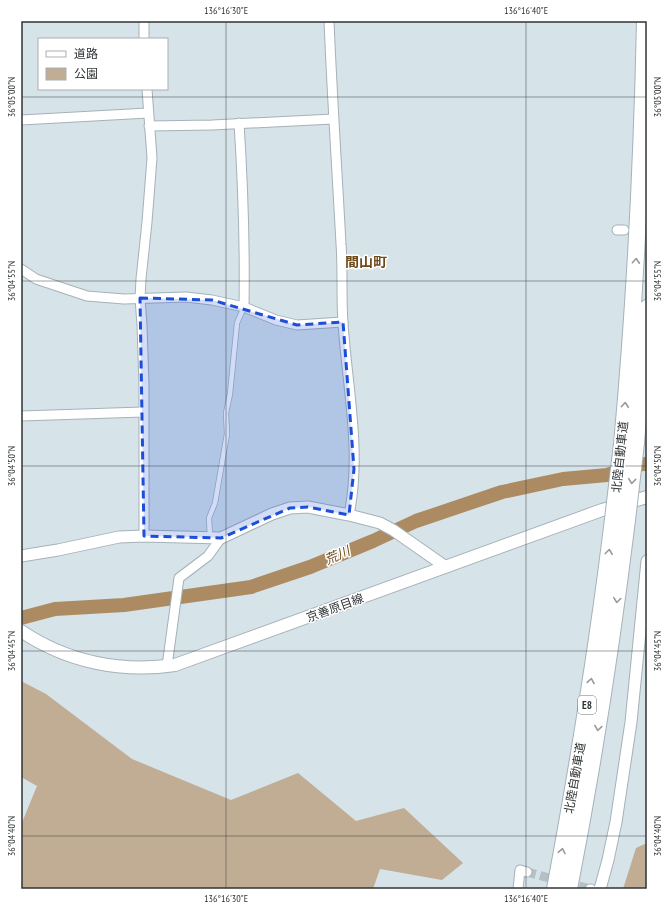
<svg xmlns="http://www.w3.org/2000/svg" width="668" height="910" font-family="'PT Sans Narrow','Noto Sans JP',sans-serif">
  <rect width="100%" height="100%" fill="#d6e3e9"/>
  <!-- green -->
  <g fill="#c1ac94">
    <polygon points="21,681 46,694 132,759 231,800 298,773 356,821 404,808 463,863 442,880 380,869 373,889 21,889 21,825 37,786 21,777"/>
    <polygon points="647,843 647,889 623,889 636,848"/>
  </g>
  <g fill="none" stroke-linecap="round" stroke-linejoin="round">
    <!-- river -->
    <polyline stroke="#ac8b63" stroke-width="14" points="21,618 55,609 124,605 251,587 310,567 373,541 416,521 502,492 563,479 607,475 642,464 647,464"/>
    <!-- minor-tunnel -->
    <polyline stroke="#b5c0c5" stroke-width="9" stroke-dasharray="9 4.5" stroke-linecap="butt" points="527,872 590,889"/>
    <!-- service casing -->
    <g stroke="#a5b2b8" stroke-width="6">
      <polyline id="service" points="210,537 209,518 215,503 227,434 226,413 230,394 237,323 244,307"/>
    </g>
    <!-- minor casing -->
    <g stroke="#a5b2b8" stroke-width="11">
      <g id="minor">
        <polyline points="144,21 144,39"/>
        <path d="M329,21C332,95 337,170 341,244C343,270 341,296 343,323C347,386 362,451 349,515"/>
        <polyline points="21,120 148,113"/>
        <path d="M239,123C243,185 245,245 244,307"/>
        <polyline points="149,126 212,125 333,119"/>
        <polyline points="617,230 624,230"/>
        <polyline points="21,269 36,279 87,296 124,299 186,297 212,300 244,307 276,320 297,325 343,322"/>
        <polyline points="21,416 143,412"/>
        <polyline points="144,536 144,385 142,325 140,298 141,279 147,222 152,158 147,89"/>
        <polyline points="167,666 179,578 208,556 221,538"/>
        <polyline points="518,889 520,870 527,872"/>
        <polyline points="590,889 591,889"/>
      </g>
    </g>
    <!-- tertiary casing -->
    <g stroke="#a5b2b8" stroke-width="13">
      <g id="tertiary">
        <polyline points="21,556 58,550 119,537 144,536 221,538 272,514 290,508 308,507 349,515 380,523 393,530 446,567"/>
        <polyline points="600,889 608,860 616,822 631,722 647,561"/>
      </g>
    </g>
    <!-- secondary casing -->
    <g stroke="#a5b2b8" stroke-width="14">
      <path id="secondary" d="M21,631C67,662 121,673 175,665L602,510L647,497"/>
    </g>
    <!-- motorway casing -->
    <g stroke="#a5b2b8" stroke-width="18">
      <g id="motorway">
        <polyline points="636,443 647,308"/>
        <path d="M622,444C635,303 642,162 645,21"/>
        <path d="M555,889C578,766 598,643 613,519"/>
        <path d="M569,889C593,766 612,643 627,520"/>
      </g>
    </g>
    <!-- service -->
    <use href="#service" stroke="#fff" stroke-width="4.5"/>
    <!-- minor -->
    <use href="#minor" stroke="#fff" stroke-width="9"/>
    <!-- tertiary -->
    <use href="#tertiary" stroke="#fff" stroke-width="11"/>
    <!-- secondary -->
    <use href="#secondary" stroke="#fff" stroke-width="12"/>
    <!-- motorway -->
    <use href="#motorway" stroke="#fff" stroke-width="16"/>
    <!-- motorway-bridge casing -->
    <g stroke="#a5b2b8" stroke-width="18" stroke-linecap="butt">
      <g id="motorway-bridge">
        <polyline points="613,519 622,444"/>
        <polyline points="627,520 636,443"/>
      </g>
    </g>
    <!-- motorway-bridge -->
    <use href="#motorway-bridge" stroke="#fff" stroke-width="16"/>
  </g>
  <!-- one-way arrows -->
  <defs><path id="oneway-chevron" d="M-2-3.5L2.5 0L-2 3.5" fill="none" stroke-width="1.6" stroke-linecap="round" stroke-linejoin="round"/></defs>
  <g stroke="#979a9a">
    <use href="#oneway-chevron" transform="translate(636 261) rotate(-86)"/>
    <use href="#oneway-chevron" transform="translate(625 405) rotate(-85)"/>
    <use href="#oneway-chevron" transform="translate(632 481) rotate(96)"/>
    <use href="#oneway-chevron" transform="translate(609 552) rotate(-83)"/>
    <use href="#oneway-chevron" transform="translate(617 600) rotate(98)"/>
    <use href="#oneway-chevron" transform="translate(591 681) rotate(-81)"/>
    <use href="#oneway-chevron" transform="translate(598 728) rotate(99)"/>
    <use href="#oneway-chevron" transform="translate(562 851) rotate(-79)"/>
  </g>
  <!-- marked area -->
  <path fill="#1d4ed8" fill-opacity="0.2" stroke="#1d4ed8" stroke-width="3" stroke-dasharray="8 5" stroke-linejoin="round" d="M140,298L212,300L297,325L343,322L354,469L349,515L308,507L290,508L221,538L144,536Z"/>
  <!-- ticks -->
  <path fill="none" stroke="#2f3436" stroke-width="1" stroke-opacity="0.45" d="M226,21V889M526,21V889M21,97H647M21,281H647M21,466H647M21,651H647M21,836H647"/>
  <g text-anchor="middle" stroke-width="3" stroke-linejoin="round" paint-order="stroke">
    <!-- shield labels -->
    <rect fill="#fff" stroke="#6d7172" stroke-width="1" x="578" y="696" width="18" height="18" rx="3"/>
    <g font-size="11" font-weight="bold" fill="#2f3436">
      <text x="587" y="709">E8</text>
    </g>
    <!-- street labels -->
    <g font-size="12" fill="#2f3436" stroke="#fff">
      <text transform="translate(620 457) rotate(-84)" y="4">北陸自動車道</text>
      <text transform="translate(335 608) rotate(-20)" y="4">京善原目線</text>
      <text transform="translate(575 778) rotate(-80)" y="4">北陸自動車道</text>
    </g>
    <!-- water labels -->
    <g font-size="13" font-style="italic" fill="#6e4b1b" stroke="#fff">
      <text transform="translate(337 555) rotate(-24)" y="5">荒川</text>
    </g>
    <!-- quarter labels -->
    <g font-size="14" font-weight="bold" fill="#6e4a19" stroke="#fff">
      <text x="366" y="267">間山町</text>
    </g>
  </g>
  <!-- border -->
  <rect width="668" height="910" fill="none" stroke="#ffffff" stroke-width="44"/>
  <!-- legend -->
  <rect x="38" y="38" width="130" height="52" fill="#ffffff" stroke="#acaeaf"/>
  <rect x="46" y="51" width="20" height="6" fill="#ffffff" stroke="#acaeaf"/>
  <text x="74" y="58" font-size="12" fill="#2f3436">道路</text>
  <rect x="46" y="68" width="20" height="12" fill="#c1ac94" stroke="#acaeaf"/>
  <text x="74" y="78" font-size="12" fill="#2f3436">公園</text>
  <rect x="22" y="22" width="624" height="866" fill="none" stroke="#2f3436" stroke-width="1.5"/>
  <g font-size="10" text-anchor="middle" fill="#2f3436">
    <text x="226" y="14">136°16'30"E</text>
    <text x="526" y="14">136°16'40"E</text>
    <text transform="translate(11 97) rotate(-90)" y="4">36°05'00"N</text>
    <text transform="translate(657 97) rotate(-90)" y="4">36°05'00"N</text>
    <text transform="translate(11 281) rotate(-90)" y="4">36°04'55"N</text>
    <text transform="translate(657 281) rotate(-90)" y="4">36°04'55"N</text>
    <text transform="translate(11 466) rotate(-90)" y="4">36°04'50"N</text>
    <text transform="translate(657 466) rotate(-90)" y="4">36°04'50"N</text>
    <text transform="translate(11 651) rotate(-90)" y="4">36°04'45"N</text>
    <text transform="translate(657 651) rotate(-90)" y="4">36°04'45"N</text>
    <text transform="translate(11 836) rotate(-90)" y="4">36°04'40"N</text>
    <text transform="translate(657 836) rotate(-90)" y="4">36°04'40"N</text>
    <text x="226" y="902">136°16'30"E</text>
    <text x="526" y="902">136°16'40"E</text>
  </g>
</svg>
